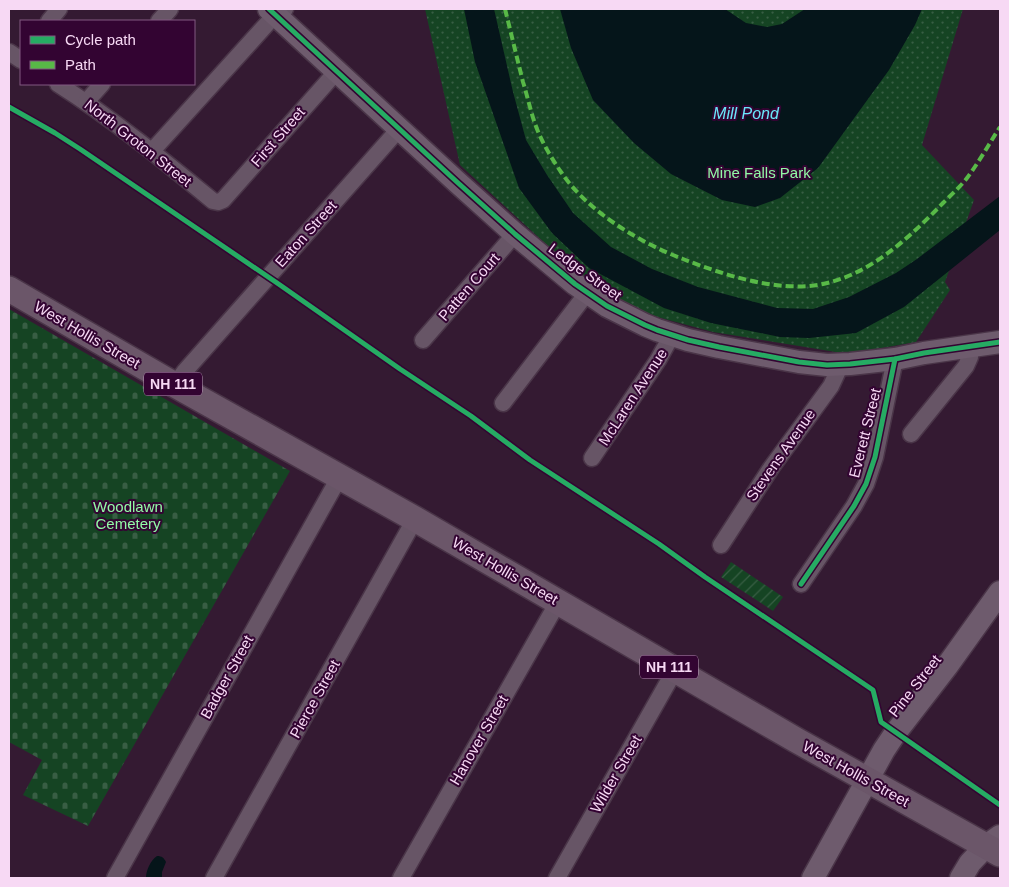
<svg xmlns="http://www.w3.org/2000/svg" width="1009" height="887" font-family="Helvetica,sans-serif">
  <defs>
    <pattern id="cemetery-stones" width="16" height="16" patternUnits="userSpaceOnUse" patternTransform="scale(1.25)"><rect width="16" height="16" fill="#154423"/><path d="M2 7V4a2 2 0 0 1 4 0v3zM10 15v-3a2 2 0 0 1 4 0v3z" fill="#385e44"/></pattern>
    <pattern id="park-dots" width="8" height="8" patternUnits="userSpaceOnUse" patternTransform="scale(1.25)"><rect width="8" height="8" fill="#154423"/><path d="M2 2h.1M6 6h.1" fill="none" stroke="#385e44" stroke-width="1.8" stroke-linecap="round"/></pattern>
    <pattern id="garden-furrows" width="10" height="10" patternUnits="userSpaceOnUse" patternTransform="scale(1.25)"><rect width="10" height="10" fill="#154423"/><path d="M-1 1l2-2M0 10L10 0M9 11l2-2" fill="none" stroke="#385e44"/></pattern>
  </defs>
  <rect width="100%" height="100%" fill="#341a32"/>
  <!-- cemetery -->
  <polygon fill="url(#cemetery-stones)" points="9,309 290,471 88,826 23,795 42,760 9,742"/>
  <!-- park -->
  <polygon fill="url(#park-dots)" points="425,9 963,9 922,145 974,200 945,282 950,290 916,342 848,354 713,332 650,315 586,281 460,165"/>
  <!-- garden -->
  <polygon fill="url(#garden-furrows)" points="731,562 783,597 773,611 721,577"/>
  <!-- water -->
  <g fill="#05151a">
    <polygon points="464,9 494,9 513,92 526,140 547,175 573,213 611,247 652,269 698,287 777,308 813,309 849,297 896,273 917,259 1000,196 1000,230 904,307 856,333 809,338 780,337 711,323 664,308 589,268 552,233 519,188 475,62"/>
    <polygon points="560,9 725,9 746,23 767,27 782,24 805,9 922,9 915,25 889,70 818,168 780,198 755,207 722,200 671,174 634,143 593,100 571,48"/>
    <path d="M157,856C162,856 164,858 166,862L162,872V878H146C146,871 150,861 157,856Z"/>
  </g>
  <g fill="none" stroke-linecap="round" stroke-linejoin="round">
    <!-- street casing -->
    <g stroke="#4a3548" stroke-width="19">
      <g id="street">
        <polyline points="49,21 59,9"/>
        <polyline points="159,21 170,9"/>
        <polyline points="9,52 21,60"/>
        <path d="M58,84C113,119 163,160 213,201L218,202L223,200L337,71"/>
        <polyline points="86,102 102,84"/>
        <polyline points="152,151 275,15 285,9"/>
        <polyline points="423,340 515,234"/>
        <polyline points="175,385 185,371 399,129"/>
        <polyline points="503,403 587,293"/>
        <polyline points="911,434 966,366 970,357 970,346"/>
        <polyline points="592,458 658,360 672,335"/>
        <polyline points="721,545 771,468 831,386 837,373 837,365"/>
        <polyline points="801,584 854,506 866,484 875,457 895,359"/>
        <polyline points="115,878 340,476"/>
        <polyline points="214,878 415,519"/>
        <polyline points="401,878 558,602"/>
        <polyline points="557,878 675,670"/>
      </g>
    </g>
    <!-- secondary casing -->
    <g stroke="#4a3548" stroke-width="25">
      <g id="secondary">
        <polyline points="269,9 457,182 515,234 575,284 607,306 645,325 657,330 688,340 719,347 799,362 827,365 850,364 895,359 924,353 1000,342"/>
        <polyline points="813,878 884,750 896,732 947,666 1000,592"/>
        <polyline points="961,878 970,863 986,846 1000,836"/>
      </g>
    </g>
    <!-- primary casing -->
    <g stroke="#4a3548" stroke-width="28">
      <polyline id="primary" points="9,289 175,385 415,519 796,740 1000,854"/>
    </g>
    <!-- street -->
    <use href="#street" stroke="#675566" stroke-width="16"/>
    <!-- secondary -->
    <use href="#secondary" stroke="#6e5b6d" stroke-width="22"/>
    <!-- primary -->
    <use href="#primary" stroke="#6b5669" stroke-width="25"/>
    <!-- quiet -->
    <path stroke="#58b947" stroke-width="4" stroke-dasharray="8 4" stroke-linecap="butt" d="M505,9C511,33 517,58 523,82C528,98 531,114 537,129C543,144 552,159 561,172C587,211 640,243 683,259C724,275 778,293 823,284C871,274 910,237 943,203C951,195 960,187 967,178C979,162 989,144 1000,127"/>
    <!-- cycleway casing -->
    <g stroke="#330432" stroke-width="8">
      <g id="cycleway">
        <polyline points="269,9 457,182 515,234 575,284 607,306 645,325 657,330 688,340 719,347 799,362 827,365 850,364 895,359 924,353 1000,342"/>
        <polyline points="9,107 55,133 80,149 280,285 400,369 471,416 530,460 659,544 705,577 873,690 881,722 1000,805"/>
        <polyline points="801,584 854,506 866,484 875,457 895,359"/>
      </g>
    </g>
    <!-- cycleway -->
    <use href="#cycleway" stroke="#26ab63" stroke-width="5"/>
  </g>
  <g text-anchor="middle" stroke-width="4" stroke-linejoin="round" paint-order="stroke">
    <!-- shield labels -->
    <g fill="#330432" stroke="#bc99ba" stroke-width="1">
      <rect x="144" y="372.5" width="58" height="23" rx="4"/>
      <rect x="640" y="655.5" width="58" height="23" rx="4"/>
    </g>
    <g font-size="14" font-weight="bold" fill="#f7d9f4">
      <text x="173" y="389">NH 111</text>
      <text x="669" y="672">NH 111</text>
    </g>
    <!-- street labels -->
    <g font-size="15" fill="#f7d9f4" stroke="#330432">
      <text transform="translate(278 137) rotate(-49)" y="5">First Street</text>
      <text transform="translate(138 143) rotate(38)" y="5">North Groton Street</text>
      <text transform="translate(306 234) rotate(-48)" y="5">Eaton Street</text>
      <text transform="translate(585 272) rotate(36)" y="5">Ledge Street</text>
      <text transform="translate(469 287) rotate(-49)" y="5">Patten Court</text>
      <text transform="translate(87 335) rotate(30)" y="5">West Hollis Street</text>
      <text transform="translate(633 397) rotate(-57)" y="5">McLaren Avenue</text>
      <text transform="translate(865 433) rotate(-76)" y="5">Everett Street</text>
      <text transform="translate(781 455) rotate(-55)" y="5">Stevens Avenue</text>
      <text transform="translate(505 571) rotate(30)" y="5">West Hollis Street</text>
      <text transform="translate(227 677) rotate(-61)" y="5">Badger Street</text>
      <text transform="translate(915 686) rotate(-52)" y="5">Pine Street</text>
      <text transform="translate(315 699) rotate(-61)" y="5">Pierce Street</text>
      <text transform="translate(479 740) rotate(-60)" y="5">Hanover Street</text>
      <text transform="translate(616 774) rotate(-60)" y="5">Wilder Street</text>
      <text transform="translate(856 774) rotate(29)" y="5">West Hollis Street</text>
    </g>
    <!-- park labels -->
    <g font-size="15" fill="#92faa6" stroke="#330432">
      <text x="759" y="178">Mine Falls Park</text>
      <text x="128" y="512">Woodlawn<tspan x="128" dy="17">Cemetery</tspan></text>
    </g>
    <!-- water labels -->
    <g font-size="16" font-style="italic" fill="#6ae7fa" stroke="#330432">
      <text x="746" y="119">Mill Pond</text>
    </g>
  </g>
  <!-- border -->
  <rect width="1009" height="887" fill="none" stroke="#f7d9f4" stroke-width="20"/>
  <!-- legend -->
  <rect x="20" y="20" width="175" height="65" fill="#330432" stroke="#815980"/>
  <rect x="30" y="36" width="25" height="8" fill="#26ab63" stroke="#815980"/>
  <text x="65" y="45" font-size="15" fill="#f7d9f4">Cycle path</text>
  <rect x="30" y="61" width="25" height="8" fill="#58b947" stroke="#815980"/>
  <text x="65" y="70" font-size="15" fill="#f7d9f4">Path</text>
</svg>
